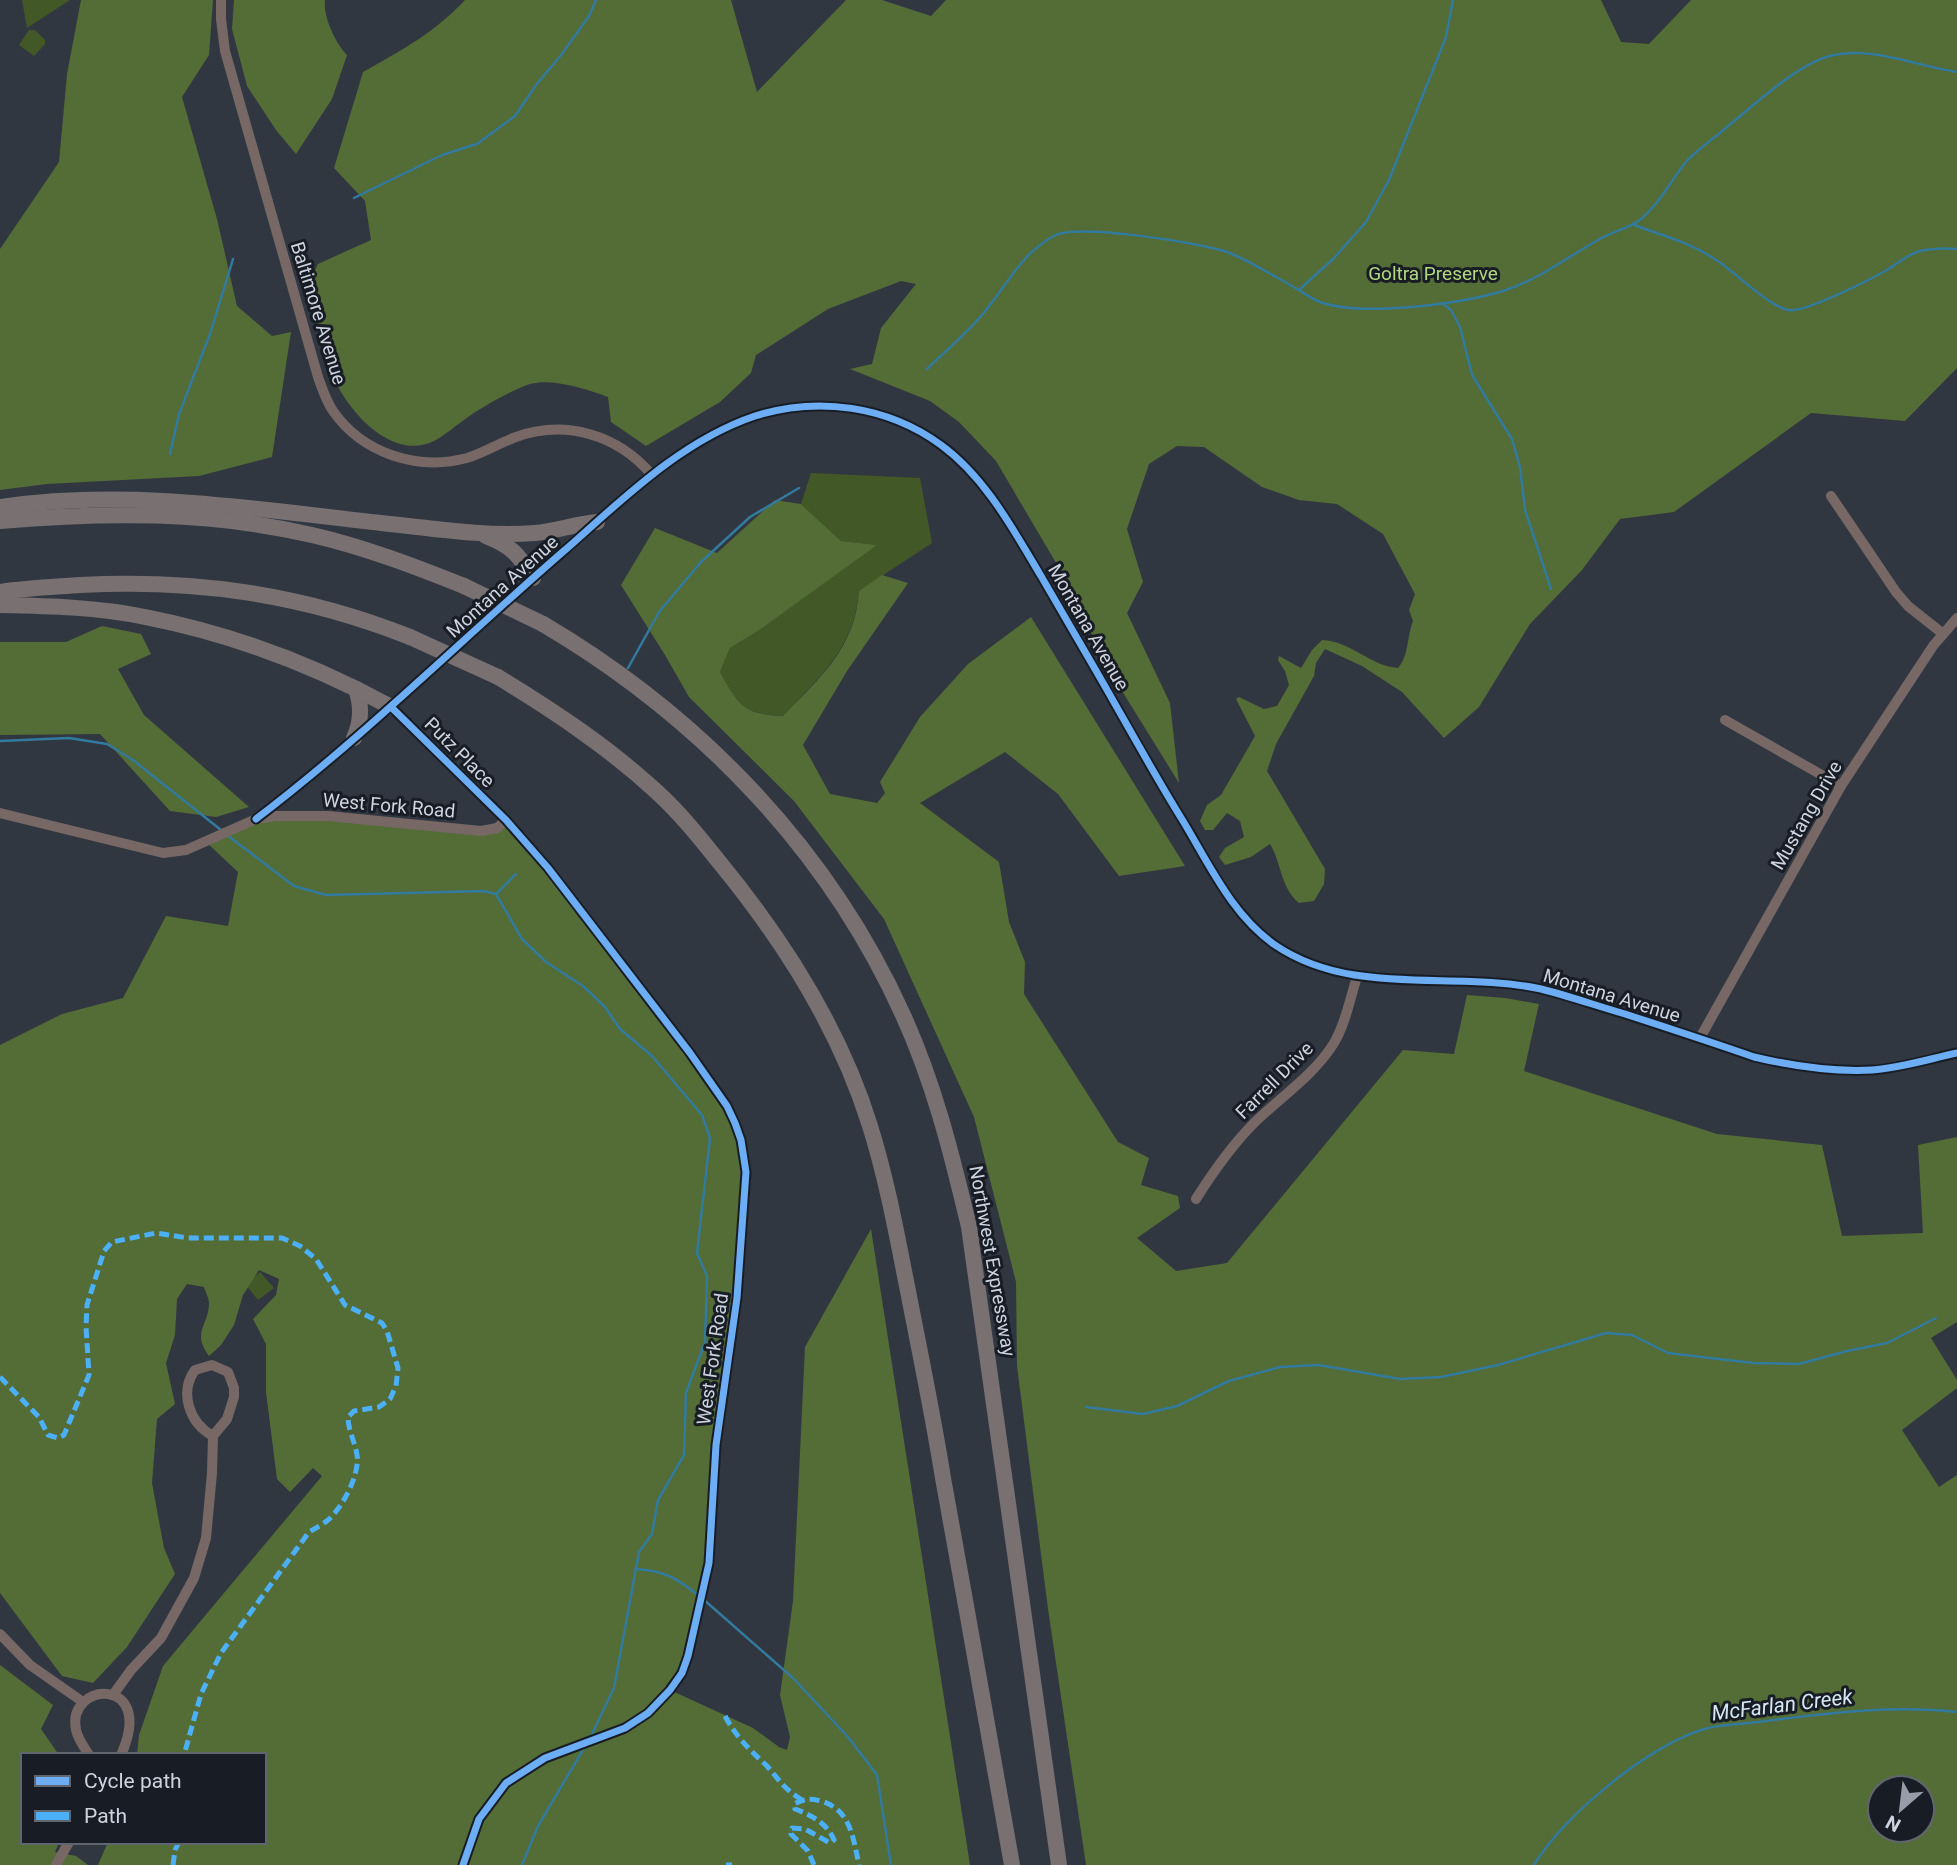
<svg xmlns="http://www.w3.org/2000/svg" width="1957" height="1865" font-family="Roboto,sans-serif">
  <rect width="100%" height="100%" fill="#313741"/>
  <!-- green -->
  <g fill="#425927">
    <polygon points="22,0 70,0 27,28"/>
    <polygon points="29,30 35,30 45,40 45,44 34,56 19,45"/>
    <path d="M811,473L920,478L932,543L859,591C854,649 820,676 783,716C741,713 740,706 720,672L730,648L761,629L876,545L841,541L801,504Z"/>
    <polygon points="260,1272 274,1288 258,1300 246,1285"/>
  </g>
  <!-- forest -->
  <g fill="#546c36" fill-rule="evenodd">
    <polygon points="81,0 213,0 209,55 182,97 217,219 237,306 272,336 291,332 272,457 199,476 47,484 0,490 0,249 59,162 67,74"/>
    <path d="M234,0H325C323,17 335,42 347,55L332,99L296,154L276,130L247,86L232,29Z"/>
    <path d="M465,0H731L757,92L846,0H882L931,16L946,0H1601L1621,42L1649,44L1691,0H1957V368L1905,421L1811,413L1674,512L1620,519L1582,570L1530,624L1479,707L1444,738L1402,692L1362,666L1325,649L1316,663L1314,676L1276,744L1267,771L1325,869L1324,884L1314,901L1299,903C1280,887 1282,864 1270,844L1251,857L1225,865L1219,857L1225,848L1244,837L1240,821L1227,813L1213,830H1205L1200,821L1207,805L1221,795L1255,736L1236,699L1239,697L1264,709L1277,706L1289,685L1285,671L1278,660L1279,656L1301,668L1312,650L1322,640C1351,641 1370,666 1398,668C1409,656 1407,636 1413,621L1409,610L1415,594L1383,534L1337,504L1299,500L1262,487L1204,447L1177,446L1149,464L1127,529L1143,582L1127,613L1170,703L1179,783L1109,670L1065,578L996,461L959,422L930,401L850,369L872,364L881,328L916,284L901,281L828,309L756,355L751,373L720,402L646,446L611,422L608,397C586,389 553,378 530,384C512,390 480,408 464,420C455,426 444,436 434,441C389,463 341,404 329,366C324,350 307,304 309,289C309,281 315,271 318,264L371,240L365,201L334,168L363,72C402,50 434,33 465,0Z"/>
    <path d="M775,500L801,504L841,541L877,545L761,629L730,648L720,672C739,705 742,714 783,716C820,677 855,649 859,591L882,575L908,583L847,671L803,745L830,794L877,803L885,793L880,782L920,717L968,664L1031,617L1185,866L1119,876L1058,794L1005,752L920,803L999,862L1009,922L1025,962L1024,994L1118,1142L1149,1158L1141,1185L1178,1196L1180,1208L1137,1238L1176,1271L1227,1263L1403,1050L1454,1054L1467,995L1505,998L1539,1004L1524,1071L1717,1134L1822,1145L1842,1236L1923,1233L1918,1145L1957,1137V1322L1931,1338L1957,1380V1388L1902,1430L1939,1487L1957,1475V1865H1086L1048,1609L1017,1366L1016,1282L974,1117L884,919L794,801L689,697L665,655L621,585L655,528L717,553ZM1880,1788H1922V1830H1880Z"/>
    <polygon points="102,626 141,634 151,654 118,669 144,715 249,807 216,817 170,811 100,734 0,735 0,642 66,642"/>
    <path d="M276,816L481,831L506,820L727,1106L745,1158L710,1538L688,1656L670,1690L753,1728L779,1747L787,1750L790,1737L780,1695L793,1601L805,1347L871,1229L970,1865H98L108,1842H264V1755H137L139,1735L163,1666L322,1476L313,1468L290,1492L277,1479L266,1392V1344L253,1319L276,1295L279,1279L259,1270L243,1295L234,1325L221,1345L209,1356C191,1332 209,1325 209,1303C209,1298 205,1291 204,1287L187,1284L177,1299L175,1335L166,1363L175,1404L157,1419L152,1483L164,1548L175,1574L127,1647L93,1683L62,1676L0,1593V1045L62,1014L123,998L166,916L228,926L238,872L205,841Z"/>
    <polygon points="0,1665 53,1705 41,1729 59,1755 23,1755 23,1842 59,1842 55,1852 76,1856 88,1865 0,1865"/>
  </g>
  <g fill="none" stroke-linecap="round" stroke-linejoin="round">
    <!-- stream -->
    <g stroke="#327a9e" stroke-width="2.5">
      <polyline points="354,198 442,155 477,144 515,116 536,85 561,55 589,16 596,0"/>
      <path d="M1634,225C1661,235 1689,242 1713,258C1735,271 1765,304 1788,310C1803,314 1871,279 1887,270C1897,264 1908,254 1920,251C1932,248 1945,248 1957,249"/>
      <polyline points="1299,290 1334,258 1366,222 1389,180 1446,37 1453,0"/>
      <polyline points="1442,303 1451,310 1460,327 1472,375 1512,439 1520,467 1525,510 1551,589"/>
      <path d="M927,369C946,350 969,332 986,310C1008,283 1022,253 1054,236C1077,223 1203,243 1230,253C1254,263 1277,278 1299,290C1305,294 1312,299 1320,302C1362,317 1460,304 1503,291C1538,280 1566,258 1598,240C1611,232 1628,229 1641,219C1659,204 1670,182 1685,163C1695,151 1709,142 1721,132C1750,109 1798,62 1834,55C1875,47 1916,66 1957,72"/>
      <polyline points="170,454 179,414 210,334 233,259"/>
      <polyline points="628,668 659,612 701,562 750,517 799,488"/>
      <polyline points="0,741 69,738 107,744 133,760 221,830"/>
      <polyline points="227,835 294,886 326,895 484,891 496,894 522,939 546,962 583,986 605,1007 620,1029 652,1056 702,1115 710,1138 697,1253 707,1276 705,1342 686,1393 684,1455 658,1500 652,1534 639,1552 614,1688 591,1736"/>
      <polyline points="496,894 516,874"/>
      <polyline points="1086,1407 1143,1414 1177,1406 1229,1381 1280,1367 1319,1365 1400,1379 1441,1377 1498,1365 1606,1333 1632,1335 1668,1353 1753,1363 1799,1364 1847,1351 1887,1343 1936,1318"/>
      <path d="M636,1569C665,1571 675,1577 698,1595"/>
      <polyline points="703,1599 793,1678 848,1737 877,1775 891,1865"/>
      <polyline points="522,1865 538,1826 584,1748"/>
      <path d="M1534,1865C1563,1816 1652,1742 1708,1728C1726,1724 1747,1724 1766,1721C1830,1713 1893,1705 1957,1712"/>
    </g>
    <!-- minor -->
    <g stroke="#776866" stroke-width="10">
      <path d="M221,0V19L225,51L318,377C322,388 326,401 333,411C363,454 418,471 467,458C484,453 499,443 516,437C566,419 618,435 652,475"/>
      <polyline points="1831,496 1896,592 1908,606 1942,633"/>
      <polyline points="391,707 506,820 548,868 690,1053 727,1106 735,1123 741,1140 746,1172 737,1298 716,1445 709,1563 688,1656 682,1673 670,1690 648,1713 625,1728 545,1758 506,1783 479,1819 463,1865"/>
      <polyline points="1725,720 1841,786"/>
      <polyline points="0,813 163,853 186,850 256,819 276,816 328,816 481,831 497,828 506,820"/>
      <path d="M256,819C365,736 462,639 565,550C623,499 681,441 755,416C818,396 888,406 941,445C985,477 1013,529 1041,576C1059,607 1077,638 1095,669C1124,719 1152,771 1183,821C1209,864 1232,915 1275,945C1353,998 1453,970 1541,989C1569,996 1597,1006 1625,1014C1668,1028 1711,1042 1754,1057C1792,1066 1833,1072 1872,1070C1900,1068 1929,1059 1957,1053"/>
      <polyline points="1700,1038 1841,786 1933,646 1957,618"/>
      <path d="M1196,1199C1213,1172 1232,1145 1255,1122C1281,1097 1315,1074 1334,1043C1346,1023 1350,998 1357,977"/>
      <polyline points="0,1634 30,1665 83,1702"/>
      <path d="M113,1695L131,1670L161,1638L194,1578L206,1538L212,1473L213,1436L227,1419L234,1397V1388L228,1372L212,1365L195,1370C179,1392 189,1423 213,1436"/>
      <path d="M89,1755C84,1747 78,1739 76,1730C66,1681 157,1675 121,1755"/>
      <polyline points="56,1865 69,1842"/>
    </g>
    <!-- highway -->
    <g stroke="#787071" stroke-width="16">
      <path d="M0,507C127,488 255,509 381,523C431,528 484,537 535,533C556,531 576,524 597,522"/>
      <path d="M0,521C105,512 209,511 312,535C364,547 414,566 464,586"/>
      <path d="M486,536C512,546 519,555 533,578"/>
      <path d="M0,592C27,588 53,587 80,585C196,579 302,594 410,637"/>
      <path d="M0,605C48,606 97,607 145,617C232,634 314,665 391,707"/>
      <path d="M543,624C699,716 828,849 903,1015C934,1083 952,1155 969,1227L1059,1865"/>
      <path d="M498,677C554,711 608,747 657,792C680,813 700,838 720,863C784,941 840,1029 870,1126C887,1180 897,1236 908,1291C920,1353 933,1415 943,1478C966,1607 990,1736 1012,1865"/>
      <path d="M354,738C362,721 362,706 356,689"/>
    </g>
    <!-- highway-bridge -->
    <g stroke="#787071" stroke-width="16">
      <polyline points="464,586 543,624"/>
      <polyline points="410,637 498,677"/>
    </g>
    <!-- quiet -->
    <g stroke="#4cb0f7" stroke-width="5" stroke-dasharray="10 5" stroke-linecap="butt">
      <path d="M0,1377L39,1417L48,1435L58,1438L64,1435L89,1375L86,1327L87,1305L104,1251L112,1242L156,1233L188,1238H282L300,1246L316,1259L345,1305L382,1323L387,1331L398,1368L396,1386L390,1399L379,1407L354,1411L348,1417C348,1430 355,1442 357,1455C360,1474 343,1507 328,1520C323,1524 316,1528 309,1532L221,1653L201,1694L184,1755"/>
      <path d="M725,1716C736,1737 750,1750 767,1766C781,1782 783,1788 802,1800"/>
      <polyline points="173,1865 175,1850 179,1842"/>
      <polyline points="726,1865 732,1865"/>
      <path d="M814,1865L808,1851L791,1834L792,1828L805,1829L830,1843L834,1840C827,1823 811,1815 795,1809L794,1804C804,1799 809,1798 821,1801C851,1810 853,1838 859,1865"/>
    </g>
    <!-- cycleway casing -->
    <g stroke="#181d25" stroke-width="11">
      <g id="cycleway">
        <polyline points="391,707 506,820 548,868 690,1053 727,1106 735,1123 741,1140 746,1172 737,1298 716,1445 709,1563 688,1656 682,1673 670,1690 648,1713 625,1728 545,1758 506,1783 479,1819 463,1865"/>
        <path d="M256,819C365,736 462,639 565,550C623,499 681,441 755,416C818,396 888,406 941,445C985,477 1013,529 1041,576C1059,607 1077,638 1095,669C1124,719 1152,771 1183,821C1209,864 1232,915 1275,945C1353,998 1453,970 1541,989C1569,996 1597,1006 1625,1014C1668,1028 1711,1042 1754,1057C1792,1066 1833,1072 1872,1070C1900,1068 1929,1059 1957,1053"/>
      </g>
    </g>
    <!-- cycleway -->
    <use href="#cycleway" stroke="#6dadf4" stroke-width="7"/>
  </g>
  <g text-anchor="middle" stroke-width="6" stroke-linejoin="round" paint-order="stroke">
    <!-- park labels -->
    <g font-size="19" fill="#b0d87e" stroke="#181d25">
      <text x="1433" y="280">Goltra Preserve</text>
    </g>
    <!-- street labels -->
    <g font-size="19" fill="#cdd4df" stroke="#181d25">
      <text transform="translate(319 313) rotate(73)" y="7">Baltimore Avenue</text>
      <text transform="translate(502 586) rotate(-42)" y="7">Montana Avenue</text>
      <text transform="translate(1089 627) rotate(60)" y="7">Montana Avenue</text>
      <text transform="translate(460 752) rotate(45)" y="7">Putz Place</text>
      <text transform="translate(389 805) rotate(5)" y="7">West Fork Road</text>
      <text transform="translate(1806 815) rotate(-60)" y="7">Mustang Drive</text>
      <text transform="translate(1612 995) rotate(17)" y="7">Montana Avenue</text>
      <text transform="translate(1274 1080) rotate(-45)" y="7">Farrell Drive</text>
      <text transform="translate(993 1261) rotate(80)" y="7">Northwest Expressway</text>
      <text transform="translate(712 1359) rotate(-82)" y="7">West Fork Road</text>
    </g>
    <!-- water labels -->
    <g font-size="21" font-style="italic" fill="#d5e8f2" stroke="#181d25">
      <text transform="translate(1782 1705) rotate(-7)" y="7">McFarlan Creek</text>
    </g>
  </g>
  <!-- legend -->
  <rect x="21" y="1753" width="245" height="91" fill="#181d25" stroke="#60666f" stroke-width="2"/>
  <rect x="35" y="1776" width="35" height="10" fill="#6dadf4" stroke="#60666f" stroke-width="2"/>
  <text x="84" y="1788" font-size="21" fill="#cdd4df">Cycle path</text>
  <rect x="35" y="1811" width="35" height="10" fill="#4cb0f7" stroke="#60666f" stroke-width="2"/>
  <text x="84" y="1823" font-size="21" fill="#cdd4df">Path</text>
  <!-- north arrow -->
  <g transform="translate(1901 1809) rotate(208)"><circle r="33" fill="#181d25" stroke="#60666f" stroke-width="2"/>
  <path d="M0-5L12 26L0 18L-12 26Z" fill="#969da8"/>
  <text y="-10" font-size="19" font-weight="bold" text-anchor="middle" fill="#cdd4df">N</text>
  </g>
</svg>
